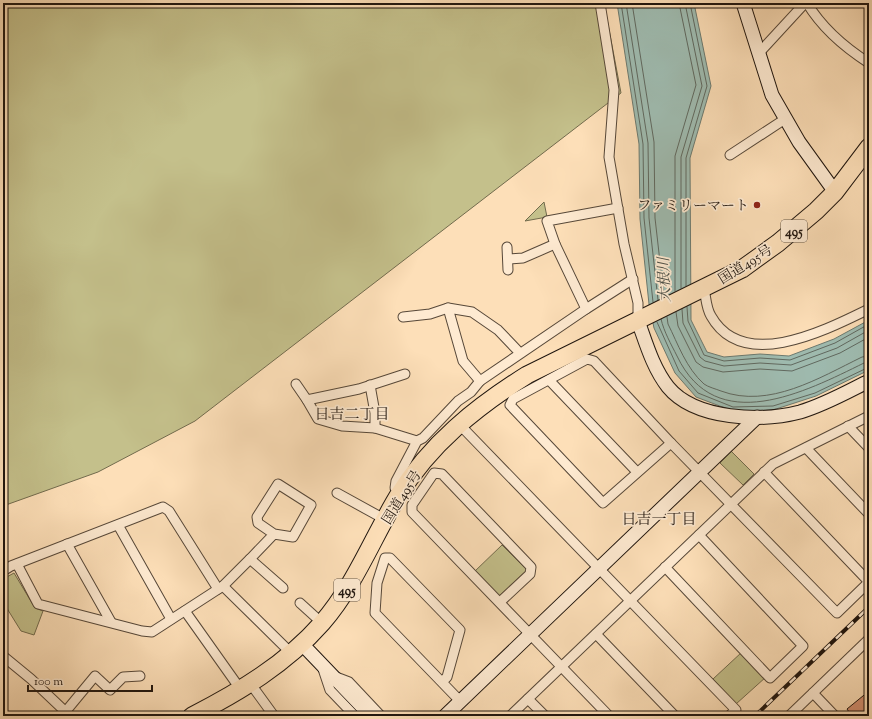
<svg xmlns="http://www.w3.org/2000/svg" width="872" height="719" font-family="'Sorts Mill Goudy','Noto Serif JP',serif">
  <rect width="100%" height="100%" fill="#fddfb8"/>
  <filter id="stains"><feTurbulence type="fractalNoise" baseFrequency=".005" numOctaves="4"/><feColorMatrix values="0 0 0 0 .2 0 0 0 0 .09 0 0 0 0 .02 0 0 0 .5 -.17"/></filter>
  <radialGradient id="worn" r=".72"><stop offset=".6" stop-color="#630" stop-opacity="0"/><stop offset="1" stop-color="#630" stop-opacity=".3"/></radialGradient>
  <!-- green -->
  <g fill="#c4c08b" stroke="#726b4d">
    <polygon points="3,3 604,3 621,93 195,421 98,472 3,506"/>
    <polygon points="544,202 547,217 525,221"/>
    <polygon points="731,451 754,474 743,485 720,463"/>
    <polygon points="502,545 527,570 498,597 474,572"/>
    <polygon points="14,573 35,608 43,611 34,635 21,631 3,602 3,579"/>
    <polygon points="742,652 766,677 736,704 713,679"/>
  </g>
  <!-- water -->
  <polygon fill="#9fbcb1" stroke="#6c7a70" points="617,3 694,3 711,86 690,158 691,320 707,352 724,357 760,354 789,356 834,339 869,320 869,370 816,396 773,410 733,411 696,397 675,373 654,328 649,304 640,219 639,144"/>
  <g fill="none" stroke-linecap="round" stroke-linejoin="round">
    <!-- shore -->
    <g stroke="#606960" stroke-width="1">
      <polyline points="621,3 643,144 644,218 653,302"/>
      <polyline points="626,3 648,143 649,218 658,300"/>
      <polyline points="632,3 654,142 655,218 664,297"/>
      <polyline points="686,286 686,158 707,86 690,3"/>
      <polyline points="681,288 681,157 702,86 685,3"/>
      <polyline points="675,291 675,156 696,85 679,3"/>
      <polyline points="687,307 688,321 704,355 724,361 760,358 790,360 835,343 869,324"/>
      <polyline points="682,309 683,323 700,357 705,361 724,366 760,363 791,365 837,348 869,330"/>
      <polyline points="676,312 678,326 696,362 703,367 723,372 760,369 792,371 840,353 869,337"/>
      <path d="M667,317L668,324C678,344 686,368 704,384C708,387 716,389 721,391C769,409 819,378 862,357L869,356"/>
      <path d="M661,319C664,332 671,344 677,356C716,438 805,392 864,363L869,362"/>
      <polyline points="657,322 679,371 698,393 733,407 773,406 815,393 869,367"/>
    </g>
  </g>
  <!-- building -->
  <polygon fill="#d49072" stroke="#20160f" points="869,691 869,707 858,716 853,713 851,715 847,709"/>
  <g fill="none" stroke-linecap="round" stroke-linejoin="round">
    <!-- street casing -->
    <g stroke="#574839" stroke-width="11">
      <g id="street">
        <polyline points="600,3 614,90 609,157 624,244 638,303 638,321"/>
        <path d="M807,3C822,28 844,47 869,63"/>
        <polyline points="759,53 805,3"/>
        <polyline points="730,155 785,119"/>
        <polyline points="507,247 508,270"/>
        <polyline points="509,259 523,258 555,244"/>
        <path d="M704,289C706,297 706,308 711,316C743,373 826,330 869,309"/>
        <polyline points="586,309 555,244 547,221 618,208"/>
        <polyline points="403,317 430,314 448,308"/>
        <polyline points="520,353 498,330 472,312 448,308 463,361 480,381 586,309 633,279"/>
        <polygon points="587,359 594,361 671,443 603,503 510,405 513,399"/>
        <polyline points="549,380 637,472"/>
        <polyline points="296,384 307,400 359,389 405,374"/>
        <polyline points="307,400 318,419 342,426 375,428 375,413 370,385"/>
        <polyline points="459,424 736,710 729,716"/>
        <polyline points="848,426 869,448"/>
        <polyline points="375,428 417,441"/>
        <polyline points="671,443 837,613 869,582"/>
        <polyline points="806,448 869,514"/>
        <polyline points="764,472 869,582"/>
        <polyline points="337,493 386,520"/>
        <polyline points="400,493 395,488 396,481 417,441 423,438 458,401 471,392 480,381"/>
        <polyline points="118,525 171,619"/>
        <polyline points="67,544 111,622"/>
        <polyline points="250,559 274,534 293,537 311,505 278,484 257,517 258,523 274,534"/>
        <polyline points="17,564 38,604 142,631 152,632 223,586 250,559 283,588"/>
        <polyline points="665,567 770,678 803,646 699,535"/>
        <polyline points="3,571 11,566 163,507 169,511 218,589"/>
        <polyline points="223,586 291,653"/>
        <polyline points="500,602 530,574 531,567 442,474 434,473 412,505 412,512 609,716"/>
        <polyline points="300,603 322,623"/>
        <polyline points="185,611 241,690"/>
        <polyline points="596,634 675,716"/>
        <polyline points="3,656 31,679 70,716"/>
        <polyline points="323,669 330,690 355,716"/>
        <polyline points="336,677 349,682 381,716"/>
        <polyline points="442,682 447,677 460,630 390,558 385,558 377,583 375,613 461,702"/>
        <polyline points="250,683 274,716"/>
        <polyline points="813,693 835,716"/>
        <polyline points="528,699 545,716"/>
        <polyline points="66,711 95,676 110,690 123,677 140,676"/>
        <polyline points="510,716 773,464 869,416"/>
        <polyline points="789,716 869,639"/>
      </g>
    </g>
    <!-- secondary casing -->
    <g stroke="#20160f" stroke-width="15">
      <g id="secondary">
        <polyline points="743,3 772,95 799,142 835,192"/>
        <path d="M638,321C646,343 653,368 668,387C695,420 762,422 800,412C824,405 847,392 869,381"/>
        <polyline points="302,644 371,716"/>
        <polyline points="445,716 757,417"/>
      </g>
    </g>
    <!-- highway casing -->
    <g stroke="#20160f" stroke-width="19">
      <path id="highway" d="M192,716C239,692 286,664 322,623C355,585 372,539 398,496C430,444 476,407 527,375L742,269L778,243L816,211L835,192L869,147"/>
    </g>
    <!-- street -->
    <use href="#street" stroke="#feead1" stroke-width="9"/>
    <!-- secondary -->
    <use href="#secondary" stroke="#feead1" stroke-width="13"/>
    <!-- highway -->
    <use href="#highway" stroke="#fddfb8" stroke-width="17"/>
    <!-- rail casing -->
    <g stroke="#20160f" stroke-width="4">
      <polyline id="rail" points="755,716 869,607"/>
    </g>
    <!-- rail -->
    <use href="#rail" stroke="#feead1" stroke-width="2.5" stroke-dasharray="8" stroke-linecap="butt"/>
  </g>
  <!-- markers -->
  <circle fill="#8f2418" stroke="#feead1" stroke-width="1.5" cx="757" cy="205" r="4"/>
  <g text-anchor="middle" stroke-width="3.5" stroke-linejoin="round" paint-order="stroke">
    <!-- shield labels -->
    <g fill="#feead1" stroke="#635649" stroke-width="1">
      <rect x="781" y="220" width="26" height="22" rx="3"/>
      <rect x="334" y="579" width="26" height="22" rx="3"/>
    </g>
    <g font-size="13" font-weight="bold" fill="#20160f">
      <text x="794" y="236">495</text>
      <text x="347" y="595">495</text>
    </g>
    <!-- poi labels -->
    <g font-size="14" fill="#20160f" stroke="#feead1" text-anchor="end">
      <text x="749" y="210">ファミリーマート</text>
    </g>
    <!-- street labels -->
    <g font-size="14" fill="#20160f" stroke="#feead1">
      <text transform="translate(745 264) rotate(-32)" y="5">国道495号</text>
      <text transform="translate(401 497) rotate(-58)" y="5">国道495号</text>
    </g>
    <!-- water labels -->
    <g font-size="15" font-style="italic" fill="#4c5048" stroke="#feead1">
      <text transform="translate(664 280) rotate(-92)" y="5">大根川</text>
    </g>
    <!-- neighbourhood labels -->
    <g font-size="15" fill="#20160f" stroke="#feead1">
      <text x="352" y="419">日吉二丁目</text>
      <text x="659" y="524">日吉一丁目</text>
    </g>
  </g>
  <!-- margin -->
  <rect width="872" height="719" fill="none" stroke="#fddfb8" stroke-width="16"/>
  <rect x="4" y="4" width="864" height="711" fill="none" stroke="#20160f" stroke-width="2"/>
  <rect x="8" y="8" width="856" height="703" fill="none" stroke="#20160f"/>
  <!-- scale -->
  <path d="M28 685v6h124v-6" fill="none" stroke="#20160f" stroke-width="2"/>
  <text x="34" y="685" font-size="12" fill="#20160f" stroke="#feead1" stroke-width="3" paint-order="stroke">100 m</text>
  <rect width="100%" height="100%" filter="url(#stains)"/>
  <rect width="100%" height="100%" fill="url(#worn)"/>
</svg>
